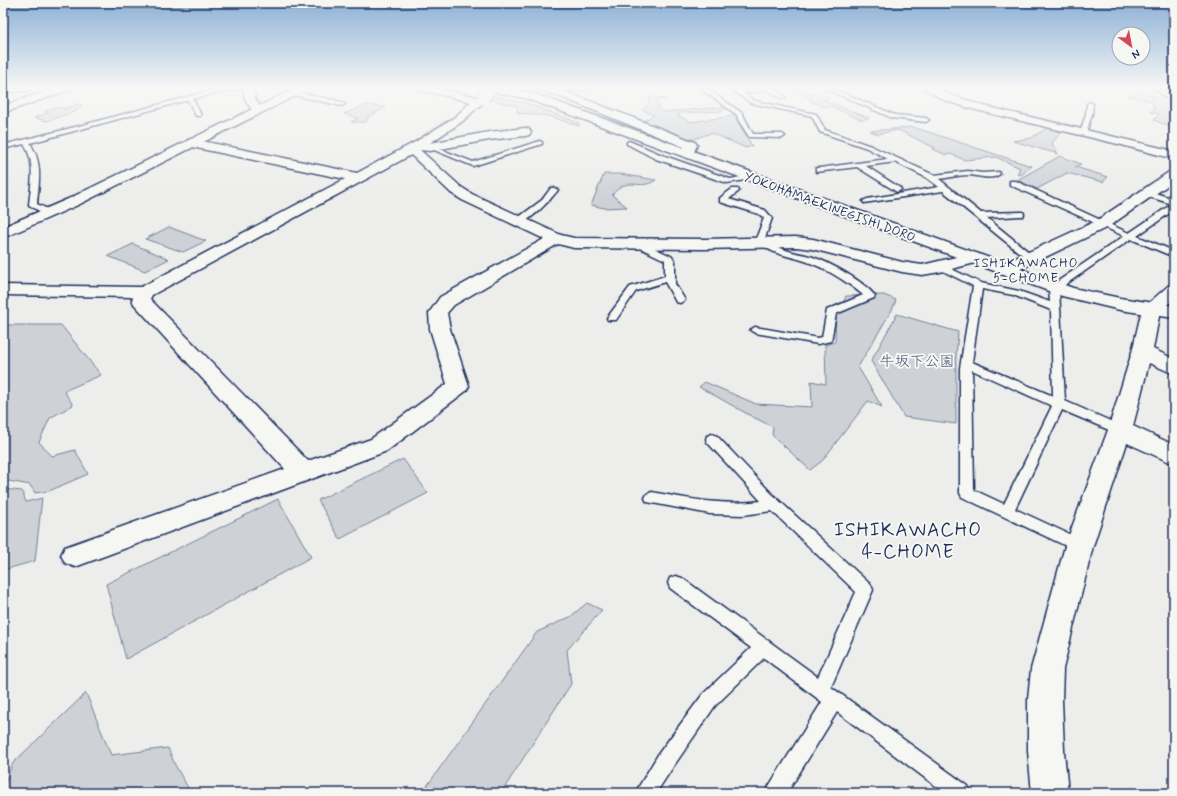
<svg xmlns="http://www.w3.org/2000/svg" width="1177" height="796" font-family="Mynerve,'Klee One',sans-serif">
  <rect width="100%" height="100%" fill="#edeeec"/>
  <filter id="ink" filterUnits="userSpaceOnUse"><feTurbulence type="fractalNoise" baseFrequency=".025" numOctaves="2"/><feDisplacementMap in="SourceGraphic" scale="8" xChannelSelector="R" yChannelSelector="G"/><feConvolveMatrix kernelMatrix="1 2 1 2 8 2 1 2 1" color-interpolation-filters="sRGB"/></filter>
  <g filter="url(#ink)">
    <!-- green -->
    <g fill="#ced2d7" stroke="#74809a">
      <path d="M789,88C797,87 802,91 810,93C817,95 823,94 829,98L823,100L869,118L862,120L830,106L824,107L809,100L812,99C805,94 796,93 789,88Z"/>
      <polygon points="1139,92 1169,100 1174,107 1174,115 1169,115 1168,119 1174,125 1174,128 1154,120 1159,114 1150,112 1154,109 1152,101 1128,96"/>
      <polygon points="494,96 526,103 579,123 579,126 548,116 518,113 517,106 491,100"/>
      <polygon points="650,97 666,98 666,99 656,100 659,104 658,108 663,112 724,107 726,109 722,111 682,113 677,115 690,122 734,116 752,146 746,148 711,133 688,141 641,122 654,115 642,110 649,103"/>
      <polygon points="79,104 82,106 76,111 47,121 34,118 48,113 45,111 54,108 66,108"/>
      <polygon points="366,105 386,107 368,117 366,122 351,122 358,118 344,114"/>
      <polygon points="913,127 1031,166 1032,166 1021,175 1017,174 1020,168 996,157 965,160 950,154 946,155 933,149 935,148 898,130 878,134 870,131"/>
      <polygon points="1047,128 1061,132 1052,143 1058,154 1013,141 1031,138"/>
      <polygon points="1060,156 1081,164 1075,167 1108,177 1103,182 1067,173 1037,189 1017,180"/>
      <path d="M604,174H620L656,180C639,192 629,174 612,195L627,207L604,208L591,205Z"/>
      <polygon points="169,227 206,241 183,252 145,239"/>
      <polygon points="133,244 169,259 145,271 108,256"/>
      <path d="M884,295L896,300L893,308L858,367L882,407L868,401L822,461L810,470L772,435L773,427C747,415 724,400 699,387L705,382L756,404L812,407L811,381L826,384L825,345L835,342L836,305L844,301L846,296Z"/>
      <polygon points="897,314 958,332 956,357 956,424 904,417 871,361"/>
      <polygon points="8,325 61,325 101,375 64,391 73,405 50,418 39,442 52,456 75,450 88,474 49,491 35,493 30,485 3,480 3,328"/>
      <polygon points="403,459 428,493 340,539 318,500"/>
      <polygon points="3,489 22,491 26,502 42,498 35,561 3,570"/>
      <polygon points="278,499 311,557 126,659 106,584"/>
      <polygon points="587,603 602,610 567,650 571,684 501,793 422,793 537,632 570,617"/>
      <polygon points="86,693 111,755 168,748 175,765 191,793 3,793 3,787 13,763"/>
    </g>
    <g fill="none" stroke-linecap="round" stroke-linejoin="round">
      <!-- service casing -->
      <g stroke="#1b2f5e" stroke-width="3">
        <g id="service">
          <path d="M221,88H242L239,90L223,91L193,99L201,115L200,116H196L188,100L30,143C43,163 39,181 37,204L52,211L53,213L52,215H46L29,205C31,184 36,163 24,144L3,149V145L79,126Z"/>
          <polygon points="552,88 592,88 589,90 550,91 550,89"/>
          <polygon points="700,88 706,88 742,113 753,134 782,134 785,136 782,138 749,137 738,119 737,115"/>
          <path d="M729,88H735L739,90L772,88L785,96V98H781L768,90L743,93L755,101L816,114L825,130L871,146L934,175L968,171L982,173L999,172L1000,174C991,181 978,175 968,175C959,175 948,178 939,179L981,213L1023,212L1024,214L1023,216H1020L987,218L1035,257L1030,260L1027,259L943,191L864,203L863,201L867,199L939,187L927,178L895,162L866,166L900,188L901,190L897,192L857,167L816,172V168H819L888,159L867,148L820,132L812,116L751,103Z"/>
          <polygon points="824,88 831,88 895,115 926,118 929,120 926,122 892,118"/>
          <polygon points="1153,88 1159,88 1173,96 1174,103"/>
          <polygon points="292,91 342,102 345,104 342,106 290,94 290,92"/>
          <polygon points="1090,102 1093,104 1092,114 1086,133 1081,134 1080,133 1086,114 1087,104"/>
          <polygon points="540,141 542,142 542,144 473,166 427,147 432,146 473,162"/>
          <polygon points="629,141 662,155 730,179 751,175 755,177 751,179 727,183 656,159 627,144 627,142"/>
          <path d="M1010,181H1016L1129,233L1172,204L1143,195V191H1149L1174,199V210L1137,236L1174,251V257L1131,239L1059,289L1065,401L1124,427L1126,430L1124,433L1120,435L1116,433L1062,410L1015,509L1084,541L1086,546L1084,551L1079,552L962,497L960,493V368L973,286L935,267L937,265H943L981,283L1019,291L1050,302L1049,288L1051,286L1124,236L1010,185ZM982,289L1013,295L1051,310L1053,396L972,362ZM972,370L1052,406L1004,504L974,490Z"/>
          <path d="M551,188H554L558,190C551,199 527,226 515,224L514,222L515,220L542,200Z"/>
          <path d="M732,189H738L739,191L729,199L765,210L772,218L764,241C770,241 776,247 783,249C793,253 803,254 813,257C830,263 864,281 875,296L874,298L836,314L831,341L818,344L755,333L750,330L755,327L818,338L822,337L827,310L863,295C846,281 826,268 805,261C790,256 775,255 762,245L758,247L755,246L754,244L764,218L759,214L720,202V198Z"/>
          <polygon points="639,241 671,256 675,261 675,284 685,300 680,303 676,302 665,282 636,291 616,320 608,320 607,318 630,287 665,276 665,260 636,246 635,244"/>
          <path d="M712,434L717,436L772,494L871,585L873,590L831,687L968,786L971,793H945L837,712L787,793H766L769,786L822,702L764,658L715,706L673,767L656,793H635L659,753L703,694L751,648L670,588L668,583L670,578L676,576L682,578L818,677L856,592L772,511L743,515L710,514L647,502L645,498L647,494L652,492C689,499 724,506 761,501L707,442L706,439L707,436Z"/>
        </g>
      </g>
      <!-- minor casing -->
      <g stroke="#1b2f5e" stroke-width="3">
        <g id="minor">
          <polygon points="3,88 32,88 27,91 3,92"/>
          <polygon points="243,88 253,88 255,99 263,110 261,112 253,112 245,99"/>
          <path d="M420,88H437L477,97L483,95L488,98L463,121L430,143L489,132L525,128L529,129L531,132L529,135L525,136L489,140L430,151L420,150L461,187L472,194L561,235L574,238L704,239L796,237L813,239L902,262L922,265L973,253L979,254L981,258L979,262L940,272L922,275L902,272L812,249L796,247L704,249L574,248L558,244L454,305L447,313L450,329L469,386L466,391L387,451L75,567L65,563L61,555L65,547L285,469L134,304L132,300L133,297L3,295V285L141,287L345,179L192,147L188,146L186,143L188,140L192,139L357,173L415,142L455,117L471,102L421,90ZM411,155L451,193L462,200L544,239L440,297L429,313L430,329L447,384L371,439L308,461L150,299L152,295Z"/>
          <polygon points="538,88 553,88 564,91 695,142 697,145 692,156 682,156 681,153 684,147 556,95 539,90"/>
          <polygon points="923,88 936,88 954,96 984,106 1174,151 1174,159 1118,144 976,110 946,101"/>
          <polygon points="1174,171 1174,181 1108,227 1010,274 1004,275 998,274 995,270 998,266 1096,221 1169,172"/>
          <polygon points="1174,285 1174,299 1160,311 1153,349 1174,359 1174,374 1149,363 1133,426 1174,445 1174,464 1127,443 1093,546 1063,669 1062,700 1064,751 1068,793 1032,793 1028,751 1028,700 1031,669 1065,546 1108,430 1132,352 1142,309 1168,286"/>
        </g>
      </g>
      <!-- tertiary casing -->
      <g stroke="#1b2f5e" stroke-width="3">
        <g id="tertiary">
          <polygon points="55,88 70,88 69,90 3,113 3,106"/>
          <polygon points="296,88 308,88 307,90 78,205 3,238 3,227 68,199"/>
        </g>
      </g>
      <!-- primary casing -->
      <g stroke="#1b2f5e" stroke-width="3">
        <polygon id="primary" points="485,88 505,88 532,93 1073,288 1120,298 1174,306 1174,318 1120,310 1062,296 525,98 490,91"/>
      </g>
      <!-- service -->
      <use href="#service" fill="#f6f6f2" fill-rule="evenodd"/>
      <!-- minor -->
      <use href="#minor" fill="#f6f6f2" fill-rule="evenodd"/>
      <!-- tertiary -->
      <use href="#tertiary" fill="#f6f6f2" fill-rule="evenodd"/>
      <!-- primary -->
      <use href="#primary" fill="#f6f6f2" fill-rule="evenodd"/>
      <!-- minor-bridge casing -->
      <g stroke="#1b2f5e" stroke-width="14" stroke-linecap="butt">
        <polyline id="minor-bridge" points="483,98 491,88"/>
      </g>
      <!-- minor-bridge -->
      <use href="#minor-bridge" stroke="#f6f6f2" stroke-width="12"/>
    </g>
  </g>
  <!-- sky -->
  <linearGradient id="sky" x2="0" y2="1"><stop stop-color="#8db1d6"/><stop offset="0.44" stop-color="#f7f7f6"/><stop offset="1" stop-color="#f7f7f6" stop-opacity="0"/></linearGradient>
  <rect width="1177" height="199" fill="url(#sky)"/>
  <g text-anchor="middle" stroke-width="4" stroke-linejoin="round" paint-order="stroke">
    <!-- far-street labels -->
    <g font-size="13" fill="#1b2f5e" stroke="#f6f6f2">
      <text transform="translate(830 206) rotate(20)" y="5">YOKOHAMAEKINEGISHI DORO</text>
    </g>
    <!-- far-neighbourhood labels -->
    <g font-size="13" letter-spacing="1" fill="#1b2f5e" stroke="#f6f6f2">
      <text x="1026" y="267">ISHIKAWACHO<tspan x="1026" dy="15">5-CHOME</tspan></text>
    </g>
    <!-- park labels -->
    <g font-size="15" fill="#48587c" stroke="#f6f6f2">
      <text x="917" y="366">牛坂下公園</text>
    </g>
    <!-- near-neighbourhood labels -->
    <g font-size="19" letter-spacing="1" fill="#1b2f5e" stroke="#f6f6f2">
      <text x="908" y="536">ISHIKAWACHO<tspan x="908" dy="22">4-CHOME</tspan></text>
    </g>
  </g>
  <!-- margin -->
  <rect width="1177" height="796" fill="none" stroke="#f6f6f2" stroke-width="16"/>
  <rect x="8" y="8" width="1161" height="780" fill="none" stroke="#1b2f5e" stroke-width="1.5" filter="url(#ink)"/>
  <!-- north arrow -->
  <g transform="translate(1131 46) rotate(148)"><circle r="19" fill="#f6f6f2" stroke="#9ea6b7"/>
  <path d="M0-3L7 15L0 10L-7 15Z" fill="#d1495b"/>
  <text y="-6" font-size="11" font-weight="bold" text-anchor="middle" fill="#1b2f5e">N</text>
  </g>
</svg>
